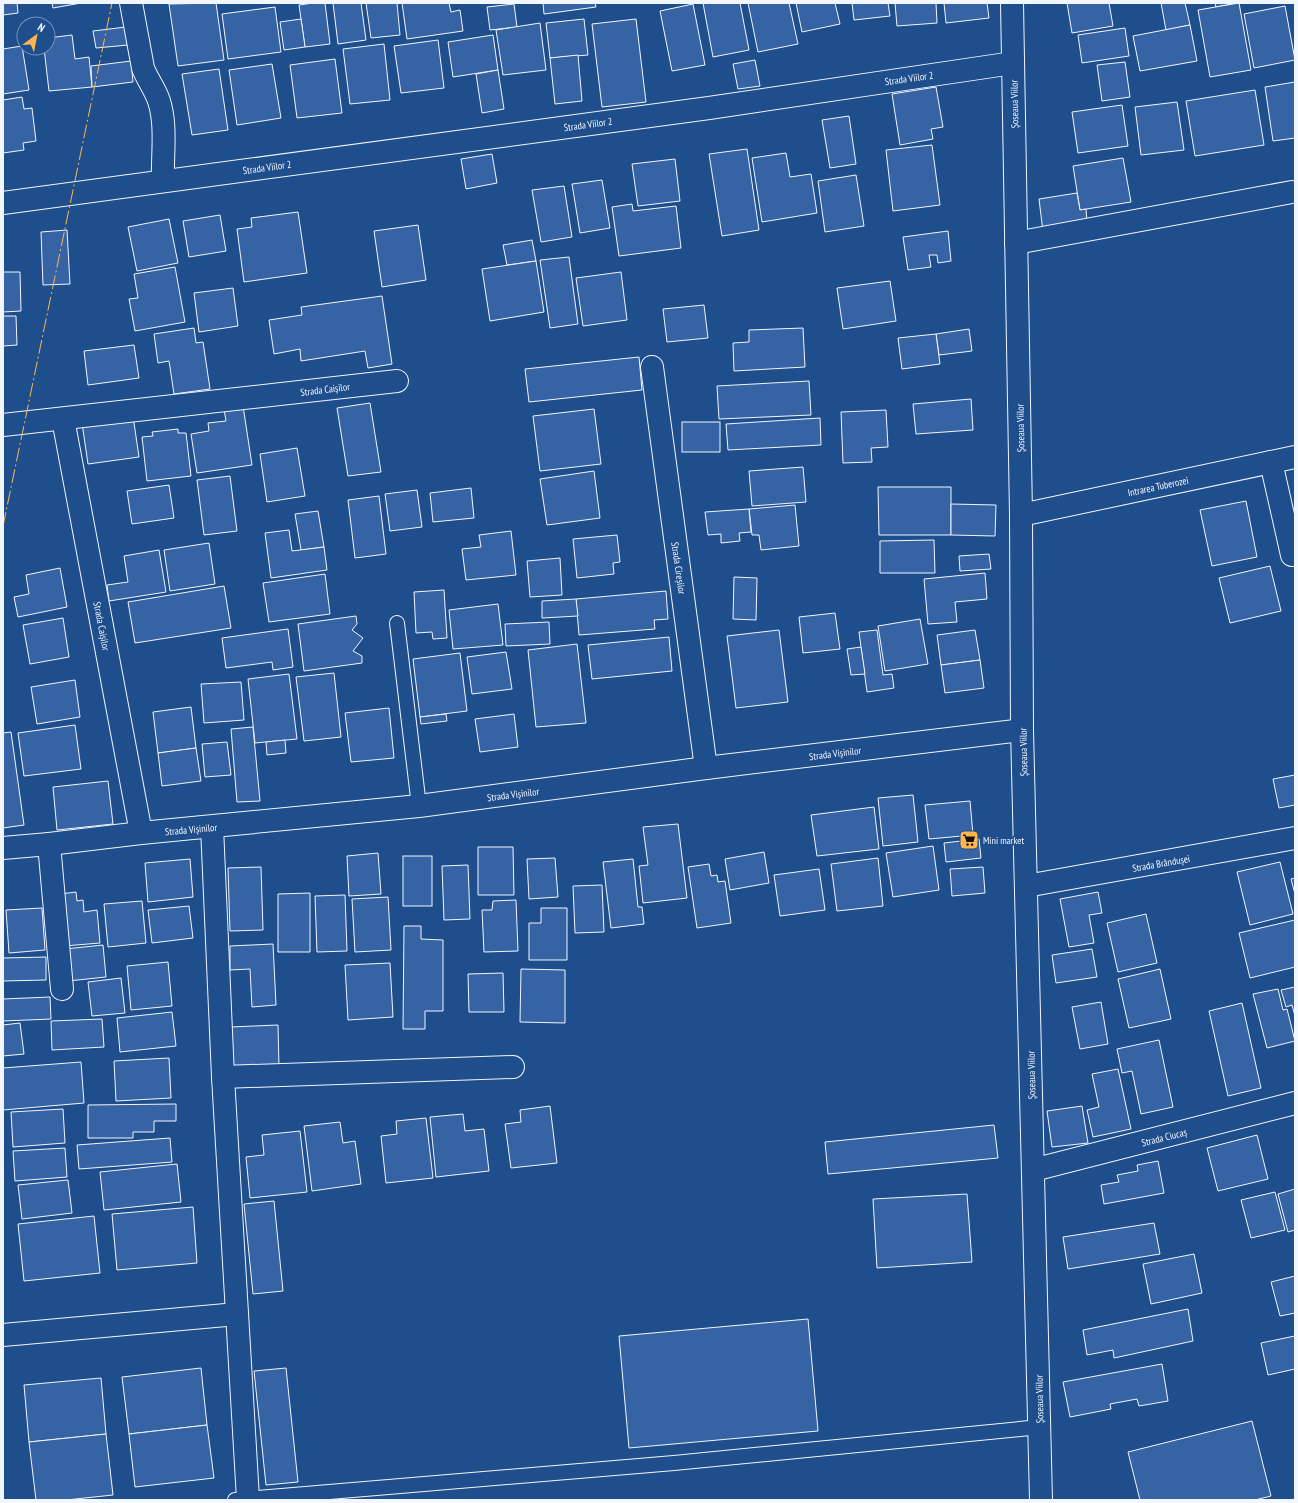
<svg xmlns="http://www.w3.org/2000/svg" width="1298" height="1503" font-family="'PT Sans Narrow',sans-serif">
  <rect width="100%" height="100%" fill="#1f4e8c"/>
  <!-- building -->
  <g fill="#3563a3" stroke="#f2f6ff">
    <polygon points="3,3 17,3 18,13 3,15"/>
    <polygon points="52,3 81,3 53,8"/>
    <polygon points="216,3 224,60 178,66 169,4"/>
    <polygon points="313,3 325,3 330,44 305,47 299,5"/>
    <polygon points="333,3 361,3 366,40 338,44"/>
    <polygon points="366,3 397,3 400,35 371,38"/>
    <polygon points="402,3 449,3 451,12 460,10 463,31 407,39"/>
    <polygon points="543,3 595,3 596,7 544,14"/>
    <polygon points="703,3 740,3 749,50 713,57"/>
    <polygon points="748,3 789,3 798,44 758,52"/>
    <polygon points="796,3 835,3 840,24 802,32"/>
    <polygon points="852,3 888,3 890,16 854,20"/>
    <polygon points="895,3 936,3 937,23 897,26"/>
    <polygon points="944,3 987,3 989,18 946,23"/>
    <polygon points="1067,3 1109,3 1113,26 1072,33"/>
    <polygon points="1161,3 1185,3 1190,25 1166,30"/>
    <polygon points="1215,3 1237,3 1216,7"/>
    <polygon points="1239,3 1251,70 1210,77 1198,10"/>
    <polygon points="514,4 517,27 490,30 487,7"/>
    <polygon points="693,4 705,65 672,71 660,11"/>
    <polygon points="1285,6 1295,60 1254,68 1244,14"/>
    <polygon points="275,7 281,52 228,59 222,14"/>
    <polygon points="301,19 305,47 284,50 280,22"/>
    <polygon points="584,19 588,55 550,58 546,23"/>
    <polygon points="636,19 646,102 602,107 592,24"/>
    <polygon points="540,23 546,70 503,75 496,30"/>
    <polygon points="1190,25 1197,61 1140,71 1133,36"/>
    <polygon points="126,27 128,45 96,48 93,31"/>
    <polygon points="1125,28 1129,56 1082,63 1078,35"/>
    <polygon points="72,35 75,59 89,57 92,87 49,91 44,48 48,48 48,38"/>
    <polygon points="493,35 498,70 453,77 448,42"/>
    <polygon points="438,40 444,88 401,93 394,46"/>
    <polygon points="384,44 390,100 350,104 343,49"/>
    <polygon points="22,46 29,90 3,94 3,49"/>
    <polygon points="578,55 582,101 555,104 550,58"/>
    <polygon points="335,59 342,113 297,118 290,65"/>
    <polygon points="755,60 760,86 738,89 733,64"/>
    <polygon points="131,61 133,82 92,87 91,66"/>
    <polygon points="1125,62 1130,97 1102,101 1097,65"/>
    <polygon points="272,64 281,118 237,125 229,70"/>
    <polygon points="219,69 228,130 192,135 182,74"/>
    <polygon points="498,70 504,109 482,113 476,74"/>
    <polygon points="1295,82 1295,138 1273,141 1265,87"/>
    <polygon points="936,87 943,127 931,129 933,139 900,145 892,94"/>
    <polygon points="1255,90 1264,145 1195,156 1186,101"/>
    <polygon points="22,97 24,109 32,108 36,141 23,143 24,150 3,153 3,100"/>
    <polygon points="1177,102 1184,150 1141,155 1135,107"/>
    <polygon points="1122,105 1128,146 1078,153 1072,112"/>
    <polygon points="849,116 856,164 830,168 822,120"/>
    <polygon points="932,145 940,205 893,211 886,150"/>
    <polygon points="747,149 759,230 722,236 709,154"/>
    <polygon points="786,153 790,177 811,174 817,213 762,222 752,158"/>
    <polygon points="492,154 497,183 466,189 461,159"/>
    <polygon points="1123,158 1131,202 1080,210 1073,166"/>
    <polygon points="675,159 680,201 638,206 632,164"/>
    <polygon points="856,175 864,226 825,232 818,181"/>
    <polygon points="602,180 610,228 580,233 572,184"/>
    <polygon points="564,186 572,237 541,242 532,190"/>
    <polygon points="1077,193 1080,210 1086,209 1087,222 1043,232 1039,199"/>
    <polygon points="632,204 633,211 676,206 681,248 619,256 612,207"/>
    <polygon points="298,212 307,273 244,282 237,229 252,227 251,218"/>
    <polygon points="220,215 226,251 189,257 183,221"/>
    <polygon points="169,219 178,263 137,271 128,227"/>
    <polygon points="418,225 426,280 382,287 374,231"/>
    <polygon points="67,230 70,284 43,285 41,232"/>
    <polygon points="948,231 951,261 938,263 937,255 929,255 931,267 908,270 903,237"/>
    <polygon points="532,240 536,261 507,265 503,245"/>
    <polygon points="569,257 578,324 550,328 540,260"/>
    <polygon points="536,261 544,312 490,321 482,269"/>
    <polygon points="175,267 185,322 135,331 129,299 138,298 134,274"/>
    <polygon points="3,272 20,272 21,311 3,312"/>
    <polygon points="621,272 627,320 583,326 576,278"/>
    <polygon points="890,281 896,321 843,329 837,288"/>
    <polygon points="233,288 238,326 199,332 194,293"/>
    <polygon points="382,296 392,364 368,368 365,351 301,361 300,349 274,354 269,320 302,315 301,307"/>
    <polygon points="704,305 708,338 667,342 663,309"/>
    <polygon points="3,316 16,316 17,345 3,346"/>
    <polygon points="194,328 196,343 203,342 210,389 174,394 169,361 158,363 154,334"/>
    <polygon points="803,328 805,367 734,371 733,343 749,342 749,330"/>
    <polygon points="969,329 972,351 939,355 936,334"/>
    <polygon points="936,334 940,364 902,369 898,338"/>
    <polygon points="134,345 139,378 88,385 84,351"/>
    <polygon points="639,357 642,390 529,402 525,369"/>
    <polygon points="809,381 811,415 719,419 717,386"/>
    <polygon points="971,399 973,430 916,434 913,404"/>
    <polygon points="370,403 381,472 348,476 337,408"/>
    <polygon points="243,406 252,465 197,473 191,434 209,431 208,423 226,421 224,409"/>
    <polygon points="594,409 601,464 540,471 533,416"/>
    <polygon points="886,410 888,447 871,448 872,462 843,463 841,412"/>
    <polygon points="133,416 139,457 88,464 82,423"/>
    <polygon points="820,418 821,445 728,450 726,424"/>
    <rect x="682" y="422" width="38" height="30"/>
    <polygon points="178,429 178,433 186,433 191,476 147,481 142,437 153,436 152,432"/>
    <polygon points="297,448 305,496 267,502 260,454"/>
    <polygon points="803,467 806,502 752,506 749,471"/>
    <polygon points="594,471 600,518 547,525 540,479"/>
    <polygon points="230,476 237,531 204,535 197,480"/>
    <polygon points="169,485 174,518 132,524 127,491"/>
    <polygon points="878,487 951,487 951,535 879,535"/>
    <polygon points="471,488 474,518 433,522 430,493"/>
    <polygon points="417,490 422,527 390,531 385,494"/>
    <polygon points="379,496 386,554 355,558 348,500"/>
    <polygon points="1246,501 1257,557 1212,566 1200,510"/>
    <polygon points="951,504 996,505 995,536 951,535"/>
    <polygon points="795,505 799,546 761,550 759,535 752,535 749,509"/>
    <polygon points="749,509 751,532 739,533 740,541 721,543 721,534 708,535 705,512"/>
    <polygon points="318,511 324,547 301,550 295,514"/>
    <polygon points="289,530 292,551 324,547 327,570 271,578 265,533"/>
    <polygon points="511,531 516,575 466,580 462,549 481,547 479,535"/>
    <polygon points="617,535 620,562 613,563 614,574 577,578 573,539"/>
    <polygon points="934,540 935,573 880,573 880,541"/>
    <polygon points="209,543 215,584 170,591 164,550"/>
    <polygon points="159,550 166,592 109,601 107,585 128,582 124,556"/>
    <polygon points="989,554 991,569 960,571 959,556"/>
    <polygon points="560,558 562,595 530,597 527,561"/>
    <polygon points="1270,566 1281,611 1230,623 1219,578"/>
    <polygon points="60,568 67,607 18,617 14,597 29,594 26,575"/>
    <polygon points="985,573 987,599 955,602 957,622 928,624 924,579"/>
    <polygon points="325,574 330,614 269,622 263,583"/>
    <polygon points="734,577 757,578 756,620 733,619"/>
    <polygon points="224,586 231,628 135,643 128,602"/>
    <polygon points="444,590 447,638 433,639 432,632 416,633 414,592"/>
    <polygon points="666,591 668,619 654,620 655,629 579,635 576,599"/>
    <polygon points="576,599 578,616 542,618 542,601"/>
    <polygon points="498,604 503,645 453,649 449,610"/>
    <polygon points="835,613 840,649 803,653 799,617"/>
    <polygon points="356,616 357,624 352,630 363,638 353,651 362,656 362,663 304,671 298,624"/>
    <polygon points="63,618 69,657 30,664 23,625"/>
    <polygon points="920,619 928,664 885,671 878,626"/>
    <polygon points="549,622 550,644 506,646 505,624"/>
    <polygon points="288,629 293,667 273,670 272,662 226,668 222,638"/>
    <polygon points="779,630 788,702 736,708 727,636"/>
    <polygon points="877,630 883,675 892,674 894,688 867,692 859,632"/>
    <polygon points="975,630 980,660 941,665 937,635"/>
    <polygon points="669,637 672,671 592,679 588,645"/>
    <polygon points="577,644 586,723 536,727 528,650"/>
    <polygon points="861,647 865,674 851,675 847,649"/>
    <polygon points="506,652 512,689 472,694 467,657"/>
    <polygon points="460,653 467,711 420,717 413,659"/>
    <polygon points="980,660 984,688 945,693 941,665"/>
    <polygon points="334,673 341,737 304,741 296,677"/>
    <polygon points="289,674 297,739 255,743 248,679"/>
    <polygon points="75,680 80,717 37,724 31,687"/>
    <polygon points="241,682 244,720 204,723 201,684"/>
    <polygon points="191,707 196,748 158,753 153,712"/>
    <polygon points="389,708 394,758 351,762 345,713"/>
    <polygon points="446,714 447,721 421,724 420,717"/>
    <polygon points="514,714 518,747 480,752 475,719"/>
    <polygon points="75,725 81,769 24,776 18,733"/>
    <polygon points="253,727 260,801 237,802 231,729"/>
    <polygon points="11,732 24,825 3,828 3,733"/>
    <polygon points="285,740 286,753 267,755 266,742"/>
    <polygon points="227,742 231,775 205,777 202,744"/>
    <polygon points="196,748 201,781 162,786 158,753"/>
    <polygon points="1295,775 1295,805 1279,808 1273,779"/>
    <polygon points="108,781 113,824 57,830 53,787"/>
    <polygon points="913,795 918,842 883,846 878,798"/>
    <polygon points="970,801 973,835 929,839 925,805"/>
    <polygon points="874,807 879,849 817,856 811,815"/>
    <polygon points="678,824 687,898 643,903 639,866 648,865 643,827"/>
    <polygon points="979,839 981,858 946,862 944,843"/>
    <polygon points="933,846 939,890 893,897 886,853"/>
    <polygon points="478,847 513,847 514,895 478,895"/>
    <polygon points="764,852 769,883 730,890 725,859"/>
    <polygon points="378,853 381,894 349,896 347,856"/>
    <rect x="403" y="856" width="29" height="50"/>
    <polygon points="555,858 558,897 529,899 527,859"/>
    <polygon points="878,858 883,906 837,911 831,864"/>
    <polygon points="190,859 193,897 148,902 145,863"/>
    <polygon points="633,859 638,907 642,907 644,924 611,928 603,862"/>
    <polygon points="1280,862 1293,914 1250,925 1237,872"/>
    <polygon points="709,864 711,876 717,875 718,882 725,881 731,923 697,928 688,867"/>
    <polygon points="468,865 470,919 444,920 442,866"/>
    <polygon points="261,867 263,930 230,931 228,868"/>
    <polygon points="983,867 985,893 952,896 950,869"/>
    <polygon points="819,869 825,910 780,916 774,875"/>
    <polygon points="1295,878 1295,894 1291,879"/>
    <polygon points="602,885 604,932 575,933 573,886"/>
    <polygon points="76,892 77,901 83,900 84,912 97,910 100,943 64,946 60,894"/>
    <polygon points="1098,892 1102,913 1089,915 1094,943 1069,947 1060,899"/>
    <polygon points="310,893 310,952 278,952 278,894"/>
    <polygon points="345,895 347,951 317,952 315,896"/>
    <polygon points="388,897 391,950 355,952 352,899"/>
    <polygon points="516,900 518,951 484,952 482,910 492,910 493,901"/>
    <polygon points="142,901 146,943 108,947 104,904"/>
    <polygon points="189,906 193,938 152,943 148,910"/>
    <polygon points="42,908 45,950 9,953 6,910"/>
    <polygon points="541,908 567,908 567,960 529,960 529,923 541,923"/>
    <polygon points="1146,914 1157,963 1118,972 1107,923"/>
    <polygon points="1295,920 1295,967 1250,978 1239,933"/>
    <polygon points="404,926 421,926 421,939 443,940 443,1011 425,1011 425,1029 403,1029"/>
    <polygon points="273,944 276,1005 252,1007 250,969 230,970 230,946"/>
    <polygon points="103,945 106,977 68,981 65,949"/>
    <polygon points="1092,949 1097,977 1056,983 1052,955"/>
    <polygon points="46,957 46,980 3,981 3,958"/>
    <polygon points="168,962 172,1006 131,1010 127,966"/>
    <polygon points="390,963 393,1017 348,1020 345,965"/>
    <polygon points="521,969 565,970 565,1023 520,1022"/>
    <polygon points="1160,969 1171,1019 1129,1028 1118,979"/>
    <polygon points="503,973 504,1012 469,1012 468,974"/>
    <polygon points="121,978 125,1013 92,1016 88,982"/>
    <polygon points="1295,987 1295,1016 1292,1005 1286,1007 1281,990"/>
    <polygon points="1278,989 1283,1010 1287,1009 1295,1041 1267,1048 1253,994"/>
    <polygon points="50,997 51,1019 3,1021 3,999"/>
    <polygon points="1101,1002 1108,1044 1080,1049 1072,1007"/>
    <polygon points="1242,1003 1261,1088 1228,1096 1209,1011"/>
    <polygon points="172,1012 176,1046 120,1052 117,1018"/>
    <polygon points="102,1019 104,1047 52,1050 51,1021"/>
    <polygon points="20,1023 24,1054 3,1056 3,1025"/>
    <polygon points="278,1025 279,1067 231,1068 230,1027"/>
    <polygon points="1159,1040 1173,1107 1141,1114 1132,1071 1122,1073 1117,1049"/>
    <polygon points="169,1058 171,1098 116,1101 114,1061"/>
    <polygon points="81,1062 84,1103 3,1110 3,1068"/>
    <polygon points="1118,1069 1131,1129 1093,1137 1087,1110 1099,1107 1092,1074"/>
    <polygon points="176,1104 176,1121 154,1121 154,1132 133,1132 133,1138 88,1138 88,1105"/>
    <polygon points="550,1106 557,1163 511,1168 505,1124 521,1122 520,1110"/>
    <polygon points="1082,1106 1088,1143 1052,1147 1047,1111"/>
    <polygon points="63,1109 65,1143 13,1147 11,1112"/>
    <polygon points="463,1114 465,1131 484,1129 489,1171 436,1177 430,1117"/>
    <polygon points="426,1118 433,1178 386,1183 381,1136 397,1134 396,1121"/>
    <polygon points="340,1122 343,1143 355,1141 361,1184 312,1191 304,1126"/>
    <polygon points="994,1125 998,1158 828,1174 825,1142"/>
    <polygon points="300,1131 307,1192 250,1198 246,1157 264,1155 262,1135"/>
    <polygon points="1257,1135 1268,1179 1218,1191 1207,1148"/>
    <polygon points="170,1138 172,1162 79,1169 77,1145"/>
    <polygon points="65,1148 67,1177 15,1181 13,1151"/>
    <polygon points="1158,1161 1164,1193 1104,1204 1101,1185 1119,1182 1117,1175 1138,1171 1137,1165"/>
    <polygon points="177,1164 181,1202 104,1210 100,1172"/>
    <polygon points="68,1180 72,1213 22,1219 18,1185"/>
    <polygon points="1295,1189 1295,1230 1288,1232 1278,1194"/>
    <polygon points="1275,1192 1285,1230 1251,1238 1241,1200"/>
    <polygon points="967,1194 972,1262 877,1268 873,1199"/>
    <polygon points="274,1201 283,1291 253,1294 244,1204"/>
    <polygon points="193,1207 197,1263 117,1270 112,1214"/>
    <polygon points="94,1216 100,1273 24,1281 18,1224"/>
    <polygon points="1154,1223 1160,1254 1068,1269 1063,1237"/>
    <polygon points="1194,1254 1202,1293 1151,1304 1143,1264"/>
    <polygon points="1295,1276 1295,1313 1280,1316 1271,1282"/>
    <polygon points="1188,1309 1193,1341 1114,1358 1113,1350 1087,1355 1083,1330"/>
    <polygon points="808,1319 818,1431 629,1448 619,1336"/>
    <polygon points="1295,1336 1295,1369 1268,1375 1261,1343"/>
    <polygon points="1162,1364 1168,1401 1139,1406 1137,1399 1110,1404 1111,1409 1070,1417 1063,1382"/>
    <polygon points="201,1368 207,1425 129,1434 122,1377"/>
    <polygon points="286,1368 298,1482 266,1485 254,1371"/>
    <polygon points="101,1378 106,1434 29,1442 24,1385"/>
    <polygon points="1252,1421 1271,1496 1255,1500 1140,1500 1128,1452"/>
    <polygon points="207,1425 214,1478 135,1487 129,1434"/>
    <polygon points="106,1434 113,1495 66,1500 36,1500 29,1442"/>
  </g>
  <g fill="none" stroke-linecap="round" stroke-linejoin="round">
    <!-- service casing -->
    <g stroke="#f2f6ff" stroke-width="16">
      <g id="service">
        <polyline points="397,623 419,806"/>
        <polyline points="235,1500 674,1463 1040,1427"/>
      </g>
    </g>
    <!-- minor casing -->
    <g stroke="#f2f6ff" stroke-width="24">
      <g id="minor">
        <path d="M131,3L143,68C147,79 155,89 159,101C167,126 162,156 163,181"/>
        <polyline points="1012,3 1021,515 1022,730 1041,1500"/>
        <polyline points="3,203 709,108 1013,63"/>
        <polyline points="1016,243 1292,192"/>
        <polyline points="652,367 706,768"/>
        <polyline points="63,419 141,833"/>
        <polyline points="3,425 397,381"/>
        <polyline points="1271,462 1292,555"/>
        <polyline points="1021,515 1295,457"/>
        <polyline points="212,827 223,1077 248,1499"/>
        <polyline points="49,844 62,989"/>
        <polyline points="3,848 49,844 141,833 419,806 706,768 1022,730"/>
        <polyline points="1026,886 1295,838"/>
        <polyline points="223,1077 513,1067"/>
        <polyline points="1033,1170 1295,1103"/>
        <polyline points="3,1335 237,1314"/>
      </g>
    </g>
    <!-- service -->
    <use href="#service" stroke="#1f4e8c" stroke-width="14"/>
    <!-- minor -->
    <use href="#minor" stroke="#1f4e8c" stroke-width="22"/>
    <!-- power -->
    <polyline stroke="#ffb74d" stroke-width="1" stroke-dasharray="14 3 2 3" stroke-linecap="butt" points="3,526 112,3"/>
  </g>
  <!-- icons -->
  <defs>
    <g id="supermarket-square" transform="scale(1)"><rect x="-9" y="-9" width="18" height="18" rx="4" fill="#ffb74d" stroke="#1f4e8c"/><path d="M-6-5.5h2.5l.6 2H6L4.5 2H-2.5L-4.4-4H-6ZM-1.5 3.2a1.3 1.3 0 1 0 .1 0ZM3 3.2a1.3 1.3 0 1 0 .1 0Z" fill="#111"/></g>
  </defs>
  <g fill-rule="evenodd">
    <use href="#supermarket-square" x="969" y="840"/>
  </g>
  <g text-anchor="middle" stroke-width="3" stroke-linejoin="round" paint-order="stroke">
    <!-- street labels -->
    <g font-size="10" fill="#f2f6ff" stroke="#1f4e8c">
      <text transform="translate(909 78) rotate(-8)" y="4">Strada Viilor 2</text>
      <text transform="translate(1014 104) rotate(-91)" y="4">Șoseaua Viilor</text>
      <text transform="translate(588 124) rotate(-8)" y="4">Strada Viilor 2</text>
      <text transform="translate(267 167) rotate(-8)" y="4">Strada Viilor 2</text>
      <text transform="translate(325 389) rotate(-7)" y="4">Strada Caișilor</text>
      <text transform="translate(1020 428) rotate(-91)" y="4">Șoseaua Viilor</text>
      <text transform="translate(1158 486) rotate(-12)" y="4">Intrarea Tuberozei</text>
      <text transform="translate(679 568) rotate(82)" y="4">Strada Cireșilor</text>
      <text transform="translate(102 626) rotate(79)" y="4">Strada Caișilor</text>
      <text transform="translate(1023 752) rotate(-91)" y="4">Șoseaua Viilor</text>
      <text transform="translate(835 753) rotate(-7)" y="4">Strada Vișinilor</text>
      <text transform="translate(513 794) rotate(-7)" y="4">Strada Vișinilor</text>
      <text transform="translate(191 829) rotate(-5)" y="4">Strada Vișinilor</text>
      <text transform="translate(1161 863) rotate(-10)" y="4">Strada Brândușei</text>
      <text transform="translate(1031 1075) rotate(-91)" y="4">Șoseaua Viilor</text>
      <text transform="translate(1164 1137) rotate(-14)" y="4">Strada Ciucaș</text>
      <text transform="translate(1039 1399) rotate(-91)" y="4">Șoseaua Viilor</text>
    </g>
    <!-- poi labels -->
    <g font-size="10" fill="#f2f6ff" stroke="#1f4e8c" text-anchor="start">
      <text x="983" y="844">Mini market</text>
    </g>
  </g>
  <!-- border -->
  <rect width="1298" height="1503" fill="none" stroke="#f2f6ff" stroke-width="8"/>
  <!-- north arrow -->
  <g transform="translate(36 36) rotate(32)"><circle r="19" fill="#1f4e8c" stroke="#7391ba"/>
  <path d="M0-3L7 15L0 10L-7 15Z" fill="#ffb74d"/>
  <text y="-6" font-size="11" font-weight="bold" text-anchor="middle" fill="#f2f6ff">N</text>
  </g>
</svg>
